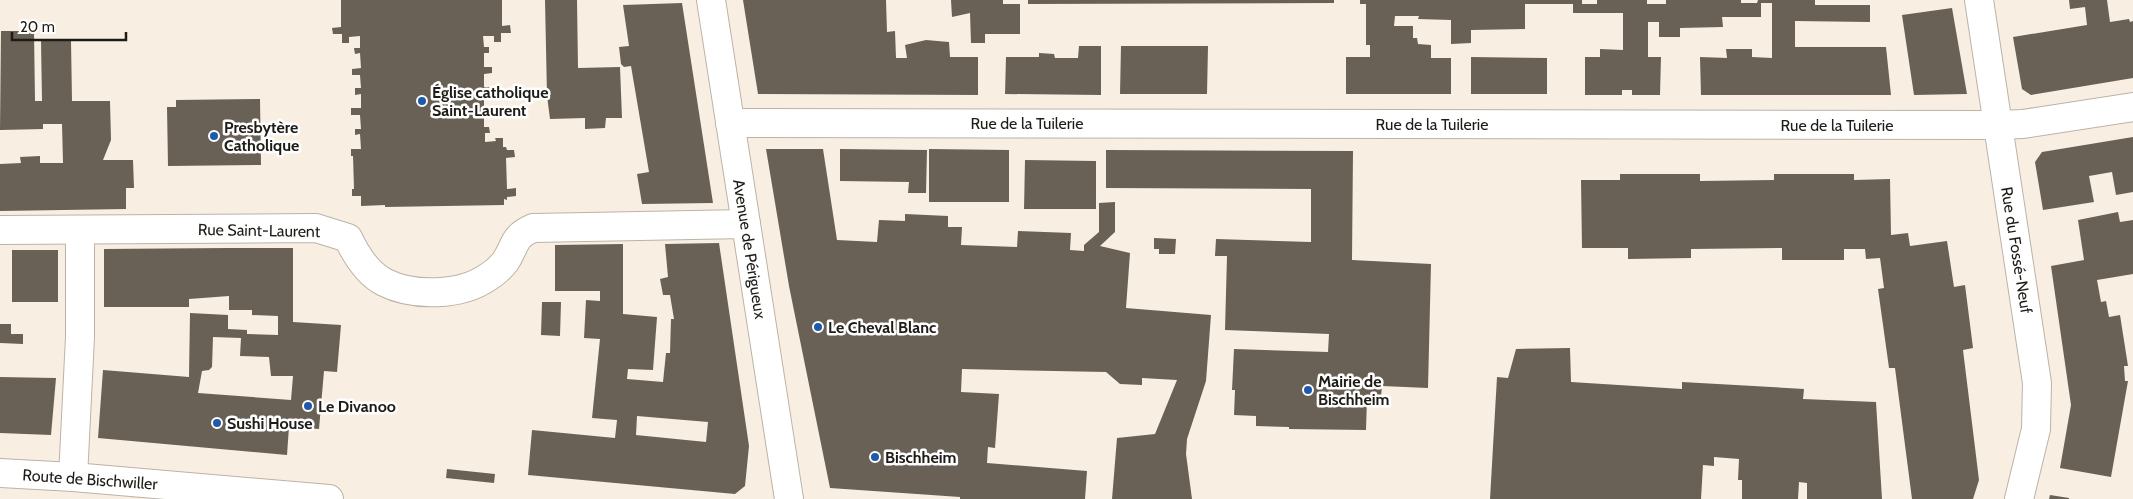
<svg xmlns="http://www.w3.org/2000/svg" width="2133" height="499" font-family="Cabin,sans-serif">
  <rect width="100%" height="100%" fill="#f8efe2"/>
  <!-- building -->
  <g fill="#696156" fill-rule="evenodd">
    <polygon points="341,0 502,0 502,26 510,25 511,33 501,33 501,42 494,42 494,36 483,36 484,47 489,47 489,53 484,53 484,67 492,67 492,73 484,74 484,87 489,87 489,93 484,93 484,108 492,107 492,113 484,113 484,127 489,127 490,133 485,133 485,142 496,141 495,138 503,138 503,147 506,147 507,150 514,150 515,157 506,158 507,189 516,188 516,196 507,197 507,200 504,199 504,205 385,207 385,205 361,206 361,196 352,196 352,189 354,189 353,156 351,156 351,149 361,149 360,134 355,135 355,129 361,129 360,115 351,115 351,108 361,108 361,94 355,95 355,88 361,88 360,75 352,75 352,69 361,68 360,53 355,54 354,48 360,48 360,36 349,37 349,43 342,43 342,34 333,34 332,28 341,27"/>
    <polygon points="545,0 577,0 578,68 620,67 622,118 606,118 605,128 585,129 585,118 550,119 547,96"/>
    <polygon points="743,0 886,0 887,32 895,31 896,58 907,58 905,45 926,40 949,42 950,57 978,57 978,95 758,94"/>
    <polygon points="951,0 1003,0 1003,4 1020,4 1020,34 985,34 985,43 971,43 970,13 952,17"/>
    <polygon points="1028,0 1334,0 1334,3 1028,4"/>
    <polygon points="1360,0 1582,0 1582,4 1597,4 1597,0 1647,0 1647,4 1666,4 1666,0 1741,0 1741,3 1757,3 1758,0 1815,0 1815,5 1870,5 1870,22 1795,21 1795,47 1886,47 1891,95 1701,95 1700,57 1727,58 1726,49 1752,49 1752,57 1772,58 1772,3 1761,3 1761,17 1722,17 1723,27 1680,28 1680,37 1659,37 1659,22 1648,22 1648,57 1661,57 1660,95 1632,95 1632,90 1622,90 1622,95 1585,95 1585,57 1600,57 1600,49 1623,50 1623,13 1573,13 1573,4 1525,4 1525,29 1471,30 1471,43 1451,44 1451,20 1418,19 1419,16 1395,16 1394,26 1413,26 1413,38 1417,38 1418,44 1431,45 1431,58 1451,58 1451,94 1346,94 1346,57 1370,57 1370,45 1366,45 1366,4 1360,4"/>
    <polygon points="2069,0 2107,0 2110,22 2129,19 2130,22 2133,21 2133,78 2031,95 2022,89 2013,37 2087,25 2085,7 2070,9"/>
    <polygon points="682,3 713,203 642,204 637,174 649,172 631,66 624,67 621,64 619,47 629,46 623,5"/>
    <polygon points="1952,8 1967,94 1914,95 1902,15"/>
    <polygon points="1,31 34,31 35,101 42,101 41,41 71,41 72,101 110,101 111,140 103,160 133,160 134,188 126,188 126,209 0,211 0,164 21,163 20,157 40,156 40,163 63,163 62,124 43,124 43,129 0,130"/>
    <polygon points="1079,46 1101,46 1101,95 1005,94 1006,57 1039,57 1039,53 1054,54 1055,58 1078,58"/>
    <polygon points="1121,46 1208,46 1207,94 1120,94"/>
    <polygon points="1471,57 1547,58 1547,94 1471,94"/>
    <polygon points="260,99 261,165 168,166 167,107 176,107 176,100"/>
    <polygon points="2133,137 2133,192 2116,195 2112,172 2089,176 2094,202 2043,210 2035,162 2042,152"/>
    <polygon points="766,149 823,149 837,240 877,242 879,220 905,221 905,214 948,216 948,227 962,227 961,245 1017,247 1018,231 1071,233 1070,250 1084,251 1084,245 1099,232 1099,203 1115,202 1115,232 1100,246 1130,253 1126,308 1211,315 1206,381 1187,439 1186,454 1192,499 1112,499 1117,438 1155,434 1177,380 1142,378 1142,385 1120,384 1106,372 962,369 961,392 999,394 995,448 988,447 987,463 1087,471 1085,499 960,499 960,497 830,488 789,286"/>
    <polygon points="840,149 927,150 926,193 908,193 909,182 840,181"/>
    <polygon points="929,149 1009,150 1009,202 929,202"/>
    <polygon points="1106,150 1353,151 1352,260 1431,264 1428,388 1382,386 1381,397 1367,397 1366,430 1289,429 1289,427 1256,426 1256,416 1234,415 1235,390 1232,390 1234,349 1328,352 1329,334 1225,330 1227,256 1215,256 1216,239 1311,242 1311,189 1106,188"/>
    <polygon points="1025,160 1096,161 1096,209 1024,209"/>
    <polygon points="1620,174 1700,174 1700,181 1774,180 1774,174 1854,174 1854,180 1890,179 1891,235 1908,233 1910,246 1947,241 1954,287 1965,285 1973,348 1963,350 1979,480 1973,499 1912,499 1895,368 1889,368 1878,289 1884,288 1880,258 1866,259 1865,249 1844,249 1844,260 1782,260 1782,248 1691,249 1691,258 1628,259 1628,248 1582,248 1581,180 1620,180"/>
    <polygon points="2118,212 2120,222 2133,220 2133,274 2097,280 2101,302 2106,301 2109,317 2120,315 2128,366 2124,366 2125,381 2128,381 2111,477 2060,468 2071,405 2051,266 2084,260 2078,220"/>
    <polygon points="1154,238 1176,239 1175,254 1159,254 1159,249 1154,249"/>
    <path d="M719,243L749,446L745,486L735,494L528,475L532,430L615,438L617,420L592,418L600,339L584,338L586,300L600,301V291H555V245L623,244V314L657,317L653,370L628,369L627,379L663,382L666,353H670L671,319H674L670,295H663L660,279L668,277L665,244ZM637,416L708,422L706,442L636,435Z"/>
    <path d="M229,248H293V322L341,325L337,372L324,371L319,429L289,427L287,455L98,438L103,370L189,377L190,313L228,315V329L247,330V334L278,335V316L252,315V310H229V296L189,299V307H104V249ZM213,337L241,338L240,356L269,357L271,376H293L291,400L198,393L202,371L209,370L212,367Z"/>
    <rect x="12" y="250" width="46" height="52"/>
    <polygon points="542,302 561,302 560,336 541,335"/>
    <polygon points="0,324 11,324 11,334 23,334 23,344 0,343"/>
    <polygon points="1570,348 1571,382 1682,389 1682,382 1804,389 1803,399 1876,402 1882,499 1807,499 1807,483 1799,482 1798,499 1742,499 1742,480 1738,480 1739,459 1714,457 1714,466 1703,465 1701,499 1490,499 1497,377 1508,378 1516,349"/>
    <polygon points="0,377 56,378 51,435 0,433"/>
    <polygon points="447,469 495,474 494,483 446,478"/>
    <polygon points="2050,495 2069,498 2069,499 2049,499"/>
  </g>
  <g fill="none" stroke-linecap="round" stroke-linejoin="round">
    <!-- minor casing -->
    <g stroke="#bbb3a6" stroke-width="30">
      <g id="minor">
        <polyline points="1979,0 2037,383 2036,429 2019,499"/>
        <polyline points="730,123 1998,125 2023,124 2133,107"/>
        <path d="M0,230L316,228L348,238C356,255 367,273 384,282C413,297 461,296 488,277C493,274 501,267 505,262C516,246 512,237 533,228L746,224"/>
        <polyline points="73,477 80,337 80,230"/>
      </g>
    </g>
    <!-- tertiary casing -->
    <g stroke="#bbb3a6" stroke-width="30">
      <polyline id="tertiary" points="711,0 789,499"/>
    </g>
    <!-- secondary casing -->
    <g stroke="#bbb3a6" stroke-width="30">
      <polyline id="secondary" points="0,473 73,477 329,499"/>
    </g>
    <!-- minor -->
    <use href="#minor" stroke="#fff" stroke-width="28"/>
    <!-- tertiary -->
    <use href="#tertiary" stroke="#fff" stroke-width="28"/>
    <!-- secondary -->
    <use href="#secondary" stroke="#fff" stroke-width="28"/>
  </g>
  <!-- markers -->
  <g fill="#1e59ab" stroke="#fefefe" stroke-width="2">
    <circle cx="422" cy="101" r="5"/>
    <circle cx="214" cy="136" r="5"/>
    <circle cx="818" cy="327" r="5"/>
    <circle cx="1308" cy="390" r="5"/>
    <circle cx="308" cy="406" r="5"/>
    <circle cx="217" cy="423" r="5"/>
    <circle cx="875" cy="457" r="5"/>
  </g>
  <g text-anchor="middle" stroke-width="5" stroke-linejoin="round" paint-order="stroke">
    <!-- poi labels -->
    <g font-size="16" font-weight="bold" fill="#1f1c17" stroke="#fefefe" text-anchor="start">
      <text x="432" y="98">Église catholique<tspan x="432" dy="18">Saint-Laurent</tspan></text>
      <text x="224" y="133">Presbytère<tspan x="224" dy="18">Catholique</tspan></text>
      <text x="828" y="333">Le Cheval Blanc</text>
      <text x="1318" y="387">Mairie de<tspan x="1318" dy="18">Bischheim</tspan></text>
      <text x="318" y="412">Le Divanoo</text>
      <text x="227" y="429">Sushi House</text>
      <text x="885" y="463">Bischheim</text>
    </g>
    <!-- street labels -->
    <g font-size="16" fill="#1f1c17" stroke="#fefefe">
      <text x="1027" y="129">Rue de la Tuilerie</text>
      <text x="1432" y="130">Rue de la Tuilerie</text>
      <text x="1837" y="131">Rue de la Tuilerie</text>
      <text transform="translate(259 230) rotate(1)" y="6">Rue Saint-Laurent</text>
      <text transform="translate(750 249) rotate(81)" y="6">Avenue de Périgueux</text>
      <text transform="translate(2017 250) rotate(81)" y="6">Rue du Fossé-Neuf</text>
      <text transform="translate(90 479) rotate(4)" y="6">Route de Bischwiller</text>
    </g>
  </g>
  <!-- scale -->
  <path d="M12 32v8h114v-8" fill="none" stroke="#1f1c17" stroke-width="2.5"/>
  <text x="20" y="32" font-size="15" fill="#1f1c17" stroke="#fefefe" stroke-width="4" paint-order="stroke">20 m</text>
</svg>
